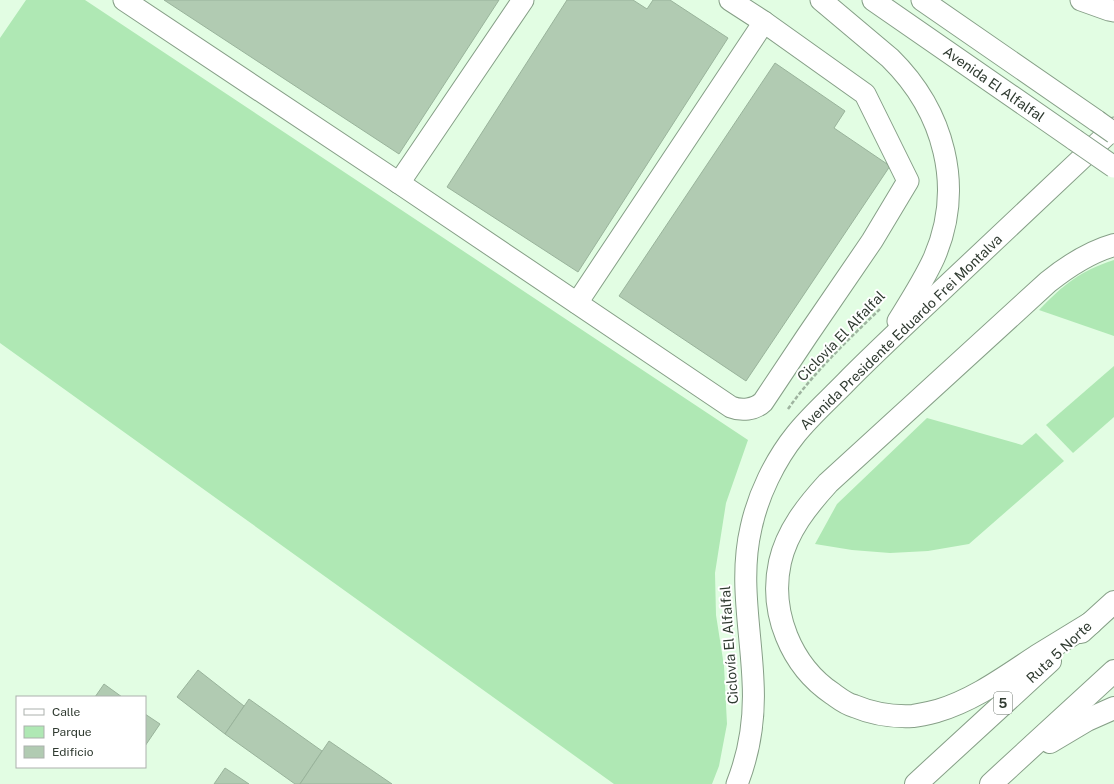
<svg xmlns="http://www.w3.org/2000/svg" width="1114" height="784" font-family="'Public Sans',sans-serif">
  <rect width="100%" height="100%" fill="#e2fde3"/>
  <!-- green -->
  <g fill="#afe8b4">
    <polygon points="26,0 85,0 748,440 726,503 715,573 716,615 724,666 727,724 719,766 712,784 614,784 0,343 0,38"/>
    <path d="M1114,260V336L1039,310C1064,284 1080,271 1114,260Z"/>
    <polygon points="1114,366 1114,417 1073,453 1046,425"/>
    <polygon points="927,418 1022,445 1036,433 1064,461 969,544 928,551 890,553 852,550 815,544 837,504"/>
  </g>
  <!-- building -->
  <g fill="#b1cbb2" stroke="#99b39b">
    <polygon points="164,0 499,0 399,154"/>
    <polygon points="567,0 633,0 647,9 653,0 670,0 728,38 578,272 447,187"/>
    <polygon points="775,63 845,111 834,128 890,166 746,381 619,296"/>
    <polygon points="198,670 244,706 225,734 177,697"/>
    <polygon points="104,684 122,697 95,697"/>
    <polygon points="249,699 322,751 300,784 295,784 225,734"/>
    <polygon points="145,714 160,724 145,746"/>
    <polygon points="329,741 392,784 300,784"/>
    <polygon points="225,768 249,784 214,784"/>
  </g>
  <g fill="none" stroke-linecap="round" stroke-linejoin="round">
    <!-- minor casing -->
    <g stroke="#869f87" stroke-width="23">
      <g id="minor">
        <path d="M124,0L399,183L731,407C741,411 755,410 763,402L807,336L872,241L908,181L865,94L764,22L730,0"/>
        <path d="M821,0L890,58C944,111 965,187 934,258C924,280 911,300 898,321"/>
        <polyline points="873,0 1075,140"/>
        <polyline points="922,0 1097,121"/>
        <polyline points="1081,0 1109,10 1114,11"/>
        <polyline points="399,183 523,0"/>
        <polyline points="577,303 764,22"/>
        <path d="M737,784C750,751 755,716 753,681C751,630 739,579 751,528C758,495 775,460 796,434C812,414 832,397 850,378C879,349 910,320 940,292C998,237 1056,182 1114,128"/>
      </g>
    </g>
    <!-- highway casing -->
    <g stroke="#869f87" stroke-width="24">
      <g id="highway">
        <path d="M1091,623C1073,634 1055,645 1037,656C1005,677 974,700 937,711C929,713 921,715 913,716C893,717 873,714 854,706C846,704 840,699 833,694C791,666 769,612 780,562C787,531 807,506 828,483L1048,282C1068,266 1089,252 1114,245"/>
        <polyline points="1081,632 1114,602"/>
        <polyline points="1050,742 1087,720 1114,708"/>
        <polyline points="916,784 1050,661"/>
        <polyline points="991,784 1114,671"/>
      </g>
    </g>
    <!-- path -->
    <path stroke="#9eb39f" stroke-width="2.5" stroke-dasharray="4 2" stroke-linecap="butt" d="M788,409C815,371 848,340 881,308"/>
    <!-- minor -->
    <use href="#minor" stroke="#fff" stroke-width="21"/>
    <!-- highway -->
    <use href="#highway" stroke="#fff" stroke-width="22"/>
    <!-- minor-bridge casing -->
    <g stroke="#869f87" stroke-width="23" stroke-linecap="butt">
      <g id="minor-bridge">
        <polyline points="1097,121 1114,133"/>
        <polyline points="1075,140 1114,167"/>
      </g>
    </g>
    <!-- minor-bridge -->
    <use href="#minor-bridge" stroke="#fff" stroke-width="21"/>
  </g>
  <g text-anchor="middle" stroke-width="4" stroke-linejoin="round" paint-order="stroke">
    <!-- shield labels -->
    <rect fill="#fff" stroke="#6e766f" stroke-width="1" x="994" y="692" width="18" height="22" rx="3"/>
    <g font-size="13" font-weight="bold" fill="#303b31">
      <text x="1003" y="708">5</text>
    </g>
    <!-- street labels -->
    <g font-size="14" fill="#303b31" stroke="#fff">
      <text transform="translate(994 84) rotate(35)" y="5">Avenida El Alfalfal</text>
      <text transform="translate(901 332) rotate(-44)" y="5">Avenida Presidente Eduardo Frei Montalva</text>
      <text transform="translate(841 336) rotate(-46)" y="5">Ciclovía El Alfalfal</text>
      <text transform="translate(729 645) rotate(-94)" y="5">Ciclovía El Alfalfal</text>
      <text transform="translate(1059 652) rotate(-43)" y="5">Ruta 5 Norte</text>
    </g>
  </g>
  <!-- legend -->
  <rect x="16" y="696" width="130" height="72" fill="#ffffff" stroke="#acb1ad"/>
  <rect x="24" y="709" width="20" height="6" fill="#ffffff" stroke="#acb1ad"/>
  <text x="52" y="716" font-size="12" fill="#303b31">Calle</text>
  <rect x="24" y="726" width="20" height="12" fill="#afe8b4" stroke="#acb1ad"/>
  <text x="52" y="736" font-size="12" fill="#303b31">Parque</text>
  <rect x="24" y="746" width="20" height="12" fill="#b1cbb2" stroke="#acb1ad"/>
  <text x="52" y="756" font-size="12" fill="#303b31">Edificio</text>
</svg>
